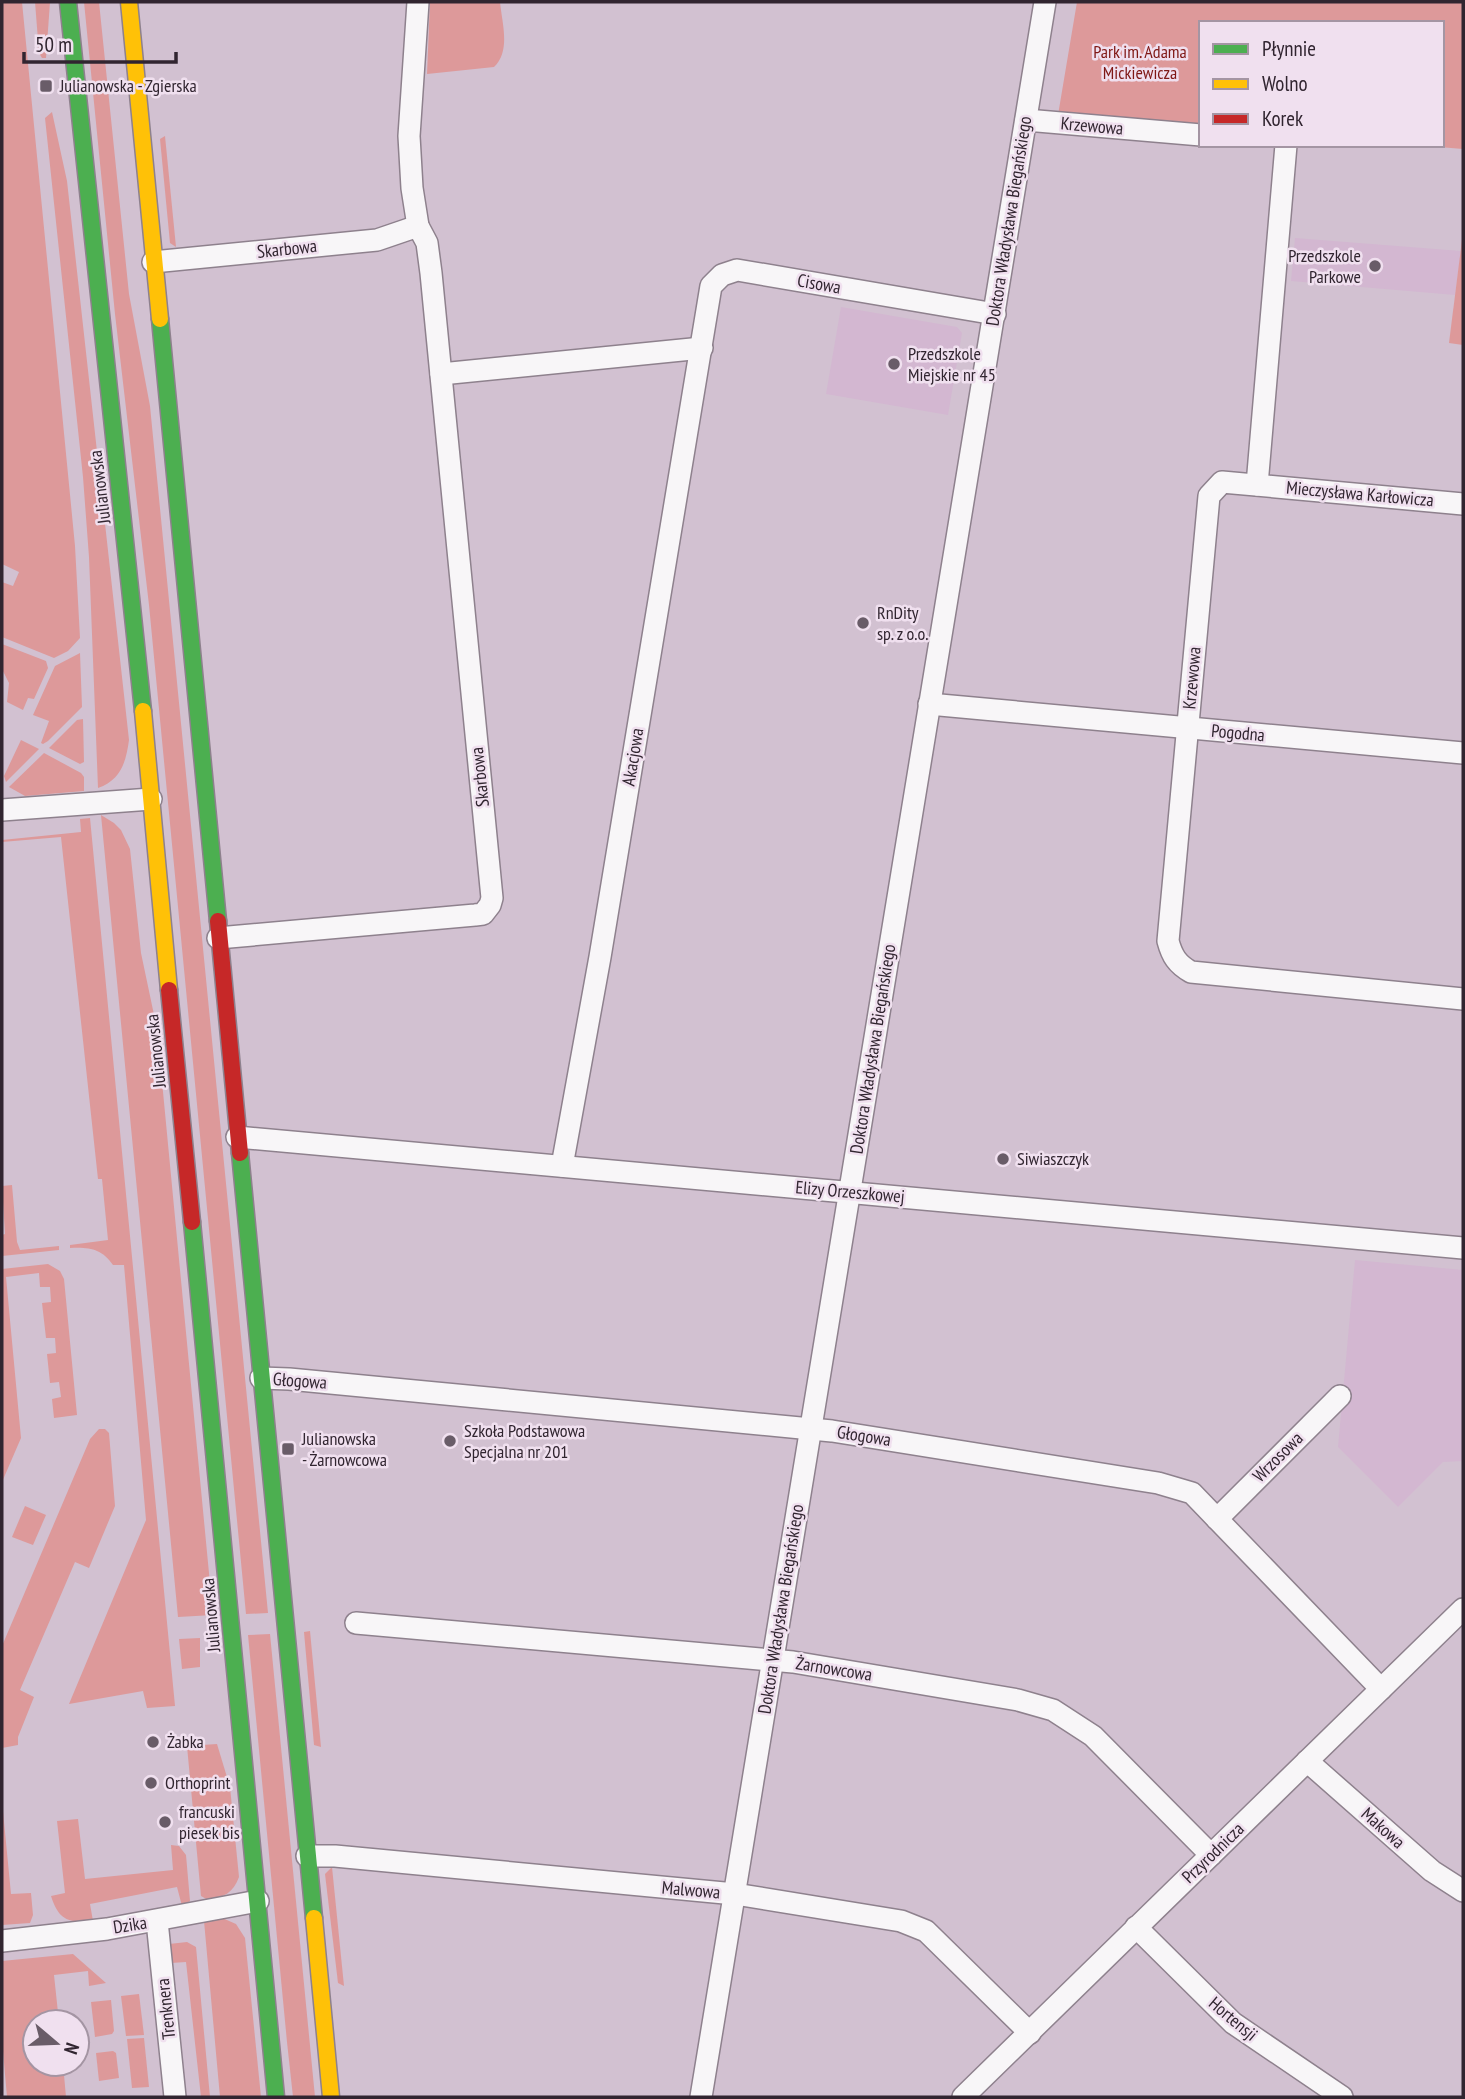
<svg xmlns="http://www.w3.org/2000/svg" width="1465" height="2099" font-family="'PT Sans Narrow',sans-serif">
  <rect width="100%" height="100%" fill="#d2c1d1"/>
  <!-- built -->
  <g fill="#d3b7d1">
    <polygon points="1295,238 1461,251 1455,295 1291,281"/>
    <polygon points="841,307 957,327 962,333 948,415 826,394"/>
    <polygon points="1355,1260 1463,1270 1463,1461 1443,1462 1398,1507 1338,1447"/>
  </g>
  <!-- green -->
  <g fill="#dd999a">
    <polygon points="2,2 22,2 75,546 80,638 68,651 54,658 2,637 2,582 13,586 19,572 2,564"/>
    <polygon points="35,2 50,2 46,58 42,58 39,53"/>
    <polygon points="84,2 99,2 129,294 150,406 268,1613 246,1614 149,605 115,314"/>
    <path d="M430,2H500C502,23 511,51 494,67L427,74Z"/>
    <polygon points="1077,2 1463,2 1463,149 1415,145 1442,145 1442,23 1201,23 1201,127 1058,115"/>
    <path d="M52,112L67,181L129,740C126,762 121,780 98,788L89,557L83,477L45,118Z"/>
    <polygon points="165,136 176,247 170,243 160,139"/>
    <polygon points="1463,232 1463,345 1449,343"/>
    <polygon points="2,644 46,661 48,668 34,699 28,698 23,710 7,702 9,683 2,669"/>
    <polygon points="80,653 82,707 48,741 43,744 41,743 49,721 33,715 55,666"/>
    <polygon points="83,719 84,762 80,764 49,748 77,720"/>
    <polygon points="21,740 39,749 6,782 4,776"/>
    <polygon points="44,753 81,773 84,777 84,791 25,796 9,787"/>
    <polygon points="101,815 114,823 121,830 130,849 141,953 157,1029 213,1615 178,1617"/>
    <path d="M90,818L175,1706L147,1708L143,1691L69,1704L146,1520L124,1265H113C102,1249 90,1247 70,1248V1245L108,1240L102,1179H98L61,837L2,842V840L81,832L80,819Z"/>
    <polygon points="12,1185 17,1242 20,1250 59,1246 59,1250 2,1256 2,1235 5,1234 2,1186"/>
    <polygon points="48,1264 60,1271 64,1279 77,1415 54,1418 52,1399 61,1397 59,1382 50,1383 47,1354 56,1353 55,1338 46,1338 42,1303 51,1302 50,1287 40,1287 39,1273 6,1277 21,1438 2,1482 2,1269"/>
    <polygon points="99,1429 105,1429 109,1433 115,1506 89,1568 75,1562 20,1690 34,1697 18,1737 18,1745 2,1748 2,1646 90,1439"/>
    <polygon points="25,1506 46,1515 33,1545 12,1537"/>
    <polygon points="310,1631 321,1747 314,1745 304,1632"/>
    <polygon points="270,1634 315,2097 293,2097 287,2042 248,1635"/>
    <polygon points="200,1638 200,1667 182,1669 179,1639"/>
    <path d="M217,1744L230,1787L239,1877C233,1893 224,1897 208,1900L201,1896L187,1746Z"/>
    <polygon points="2,1801 11,1894 31,1893 33,1915 30,1923 2,1925"/>
    <path d="M78,1819L85,1879L173,1870L171,1845L179,1846L186,1855L190,1901L182,1906L177,1887L90,1904L93,1921C69,1923 59,1921 51,1896L65,1893L57,1821Z"/>
    <polygon points="332,1867 344,1986 338,1983 325,1874"/>
    <polygon points="220,1917 236,1924 245,1938 261,2097 220,2097 204,1921"/>
    <polygon points="187,1942 196,1947 210,2097 201,2097 186,1962 171,1963 169,1944"/>
    <polygon points="73,1954 106,1983 89,1986 88,1971 54,1975 59,2022 35,2022 35,2064 63,2064 66,2097 7,2097 2,2040 2,1961"/>
    <polygon points="139,1994 144,2035 126,2036 121,1996"/>
    <polygon points="111,2000 114,2031 112,2034 95,2037 91,2002"/>
    <polygon points="144,2038 149,2087 132,2088 127,2039"/>
    <polygon points="113,2051 116,2053 119,2078 99,2081 96,2053"/>
  </g>
  <g fill="none" stroke-linecap="round" stroke-linejoin="round">
    <!-- street casing -->
    <g stroke="#8e818d" stroke-width="24">
      <g id="street">
        <polyline points="1026,120 1201,135"/>
        <polyline points="153,262 377,240 418,226"/>
        <polyline points="441,374 702,348"/>
        <polyline points="1257,485 1286,145"/>
        <path d="M1463,504L1222,482L1209,496L1168,941C1172,956 1177,964 1191,972L1463,999"/>
        <polyline points="929,704 1463,753"/>
        <polyline points="2,810 151,799"/>
        <polyline points="218,938 475,915 483,914 490,905 492,898 431,273 427,243 418,226 412,188 409,136 418,2"/>
        <polyline points="237,1137 1463,1248"/>
        <polyline points="562,1166 600,957 711,286 722,275 737,270 995,314"/>
        <polyline points="261,1378 289,1379 832,1431 1158,1483 1192,1493 1381,1689"/>
        <polyline points="1217,1519 1340,1396"/>
        <polyline points="356,1623 793,1662 1018,1700 1053,1710 1093,1736 1211,1855"/>
        <polyline points="1307,1761 1432,1871 1463,1891"/>
        <polyline points="307,1856 335,1856 735,1894 901,1921 926,1931 1030,2033"/>
        <polyline points="157,1921 175,2097"/>
        <polyline points="1136,1927 1233,2023 1342,2097"/>
        <polyline points="2,1941 107,1929 258,1901"/>
        <polyline points="701,2097 1045,2"/>
        <polyline points="963,2097 1463,1609"/>
      </g>
    </g>
    <!-- fast casing -->
    <g stroke="#8e818d" stroke-width="19">
      <g id="fast">
        <polyline points="68,2 143,711"/>
        <polyline points="160,319 218,921"/>
        <polyline points="240,1153 314,1918"/>
        <polyline points="192,1222 276,2097"/>
      </g>
    </g>
    <!-- slow casing -->
    <g stroke="#8e818d" stroke-width="19">
      <g id="slow">
        <polyline points="129,2 160,319"/>
        <polyline points="143,711 169,990"/>
        <polyline points="314,1918 331,2097"/>
      </g>
    </g>
    <!-- jam casing -->
    <g stroke="#8e818d" stroke-width="19">
      <g id="jam">
        <polyline points="218,921 240,1153"/>
        <polyline points="169,990 192,1222"/>
      </g>
    </g>
    <!-- street -->
    <use href="#street" stroke="#f8f6f8" stroke-width="21"/>
    <!-- fast -->
    <use href="#fast" stroke="#4caf50" stroke-width="16"/>
    <!-- slow -->
    <use href="#slow" stroke="#ffc107" stroke-width="16"/>
    <!-- jam -->
    <use href="#jam" stroke="#c62828" stroke-width="16"/>
  </g>
  <!-- markers -->
  <g fill="#695c68" stroke="#f0e0ef" stroke-width="2.5">
    <rect x="39" y="79" width="14" height="14" rx="3.5"/>
    <circle cx="1375" cy="266" r="7"/>
    <circle cx="894" cy="364" r="7"/>
    <circle cx="863" cy="623" r="7"/>
    <circle cx="1003" cy="1159" r="7"/>
    <circle cx="450" cy="1441" r="7"/>
    <rect x="281" y="1442" width="14" height="14" rx="3.5"/>
    <circle cx="153" cy="1742" r="7"/>
    <circle cx="151" cy="1783" r="7"/>
    <circle cx="165" cy="1822" r="7"/>
  </g>
  <g text-anchor="middle" stroke-width="5" stroke-linejoin="round" paint-order="stroke">
    <!-- park labels -->
    <g font-size="18" fill="#7f1715" stroke="#f0e0ef">
      <text x="1140" y="58">Park im. Adama<tspan x="1140" dy="21">Mickiewicza</tspan></text>
    </g>
    <!-- poi labels -->
    <g font-size="18" fill="#312530" stroke="#f0e0ef" text-anchor="start">
      <text x="60" y="92">Julianowska - Zgierska</text>
      <text x="1361" y="262" text-anchor="end">Przedszkole<tspan x="1361" dy="21">Parkowe</tspan></text>
      <text x="908" y="360">Przedszkole<tspan x="908" dy="21">Miejskie nr 45</tspan></text>
      <text x="877" y="619">RnDity<tspan x="877" dy="21">sp. z o.o.</tspan></text>
      <text x="1017" y="1165">Siwiaszczyk</text>
      <text x="464" y="1437">Szkoła Podstawowa<tspan x="464" dy="21">Specjalna nr 201</tspan></text>
      <text x="302" y="1445">Julianowska<tspan x="302" dy="21">- Żarnowcowa</tspan></text>
      <text x="167" y="1748">Żabka</text>
      <text x="165" y="1789">Orthoprint</text>
      <text x="179" y="1818">francuski<tspan x="179" dy="21">piesek bis</tspan></text>
    </g>
    <!-- street labels -->
    <g font-size="18" fill="#312530" stroke="#f0e0ef">
      <text transform="translate(1092 126) rotate(5)" y="6">Krzewowa</text>
      <text transform="translate(1009 221) rotate(-81)" y="6">Doktora Władysława Biegańskiego</text>
      <text transform="translate(287 249) rotate(-6)" y="6">Skarbowa</text>
      <text transform="translate(819 284) rotate(10)" y="6">Cisowa</text>
      <text transform="translate(100 487) rotate(-97)" y="6">Julianowska</text>
      <text transform="translate(1360 494) rotate(5)" y="6">Mieczysława Karłowicza</text>
      <text transform="translate(1192 678) rotate(-85)" y="6">Krzewowa</text>
      <text transform="translate(1238 733) rotate(5)" y="6">Pogodna</text>
      <text transform="translate(633 757) rotate(-81)" y="6">Akacjowa</text>
      <text transform="translate(480 777) rotate(-96)" y="6">Skarbowa</text>
      <text transform="translate(873 1049) rotate(-81)" y="6">Doktora Władysława Biegańskiego</text>
      <text transform="translate(156 1051) rotate(-96)" y="6">Julianowska</text>
      <text transform="translate(850 1192) rotate(5)" y="6">Elizy Orzeszkowej</text>
      <text transform="translate(300 1381) rotate(4)" y="6">Głogowa</text>
      <text transform="translate(864 1436) rotate(9)" y="6">Głogowa</text>
      <text transform="translate(1278 1457) rotate(-45)" y="6">Wrzosowa</text>
      <text transform="translate(781 1609) rotate(-81)" y="6">Doktora Władysława Biegańskiego</text>
      <text transform="translate(211 1615) rotate(-95)" y="6">Julianowska</text>
      <text transform="translate(834 1669) rotate(9)" y="6">Żarnowcowa</text>
      <text transform="translate(1383 1828) rotate(42)" y="6">Makowa</text>
      <text transform="translate(1213 1853) rotate(-44)" y="6">Przyrodnicza</text>
      <text transform="translate(691 1890) rotate(5)" y="6">Malwowa</text>
      <text transform="translate(130 1925) rotate(-9)" y="6">Dzika</text>
      <text transform="translate(166 2009) rotate(-96)" y="6">Trenknera</text>
      <text transform="translate(1233 2019) rotate(40)" y="6">Hortensji</text>
    </g>
  </g>
  <!-- border -->
  <rect width="1465" height="2099" fill="none" stroke="#312530" stroke-width="7"/>
  <!-- legend -->
  <rect x="1199" y="21" width="245" height="126" fill="#f0e0ef" stroke="#a495a3" stroke-width="2"/>
  <rect x="1213" y="44" width="35" height="10" fill="#4caf50" stroke="#a495a3" stroke-width="2"/>
  <text x="1262" y="56" font-size="21" fill="#312530">Płynnie</text>
  <rect x="1213" y="79" width="35" height="10" fill="#ffc107" stroke="#a495a3" stroke-width="2"/>
  <text x="1262" y="91" font-size="21" fill="#312530">Wolno</text>
  <rect x="1213" y="114" width="35" height="10" fill="#c62828" stroke="#a495a3" stroke-width="2"/>
  <text x="1262" y="126" font-size="21" fill="#312530">Korek</text>
  <!-- north arrow -->
  <g transform="translate(56 2043) rotate(109)"><circle r="33" fill="#f0e0ef" stroke="#a495a3" stroke-width="2"/>
  <path d="M0-5L12 26L0 18L-12 26Z" fill="#695c68"/>
  <text y="-10" font-size="19" font-weight="bold" text-anchor="middle" fill="#312530">N</text>
  </g>
  <!-- scale -->
  <path d="M24 52v10h152v-10" fill="none" stroke="#312530" stroke-width="3.5"/>
  <text x="35" y="52" font-size="21" fill="#312530" stroke="#f0e0ef" stroke-width="5" paint-order="stroke">50 m</text>
</svg>
